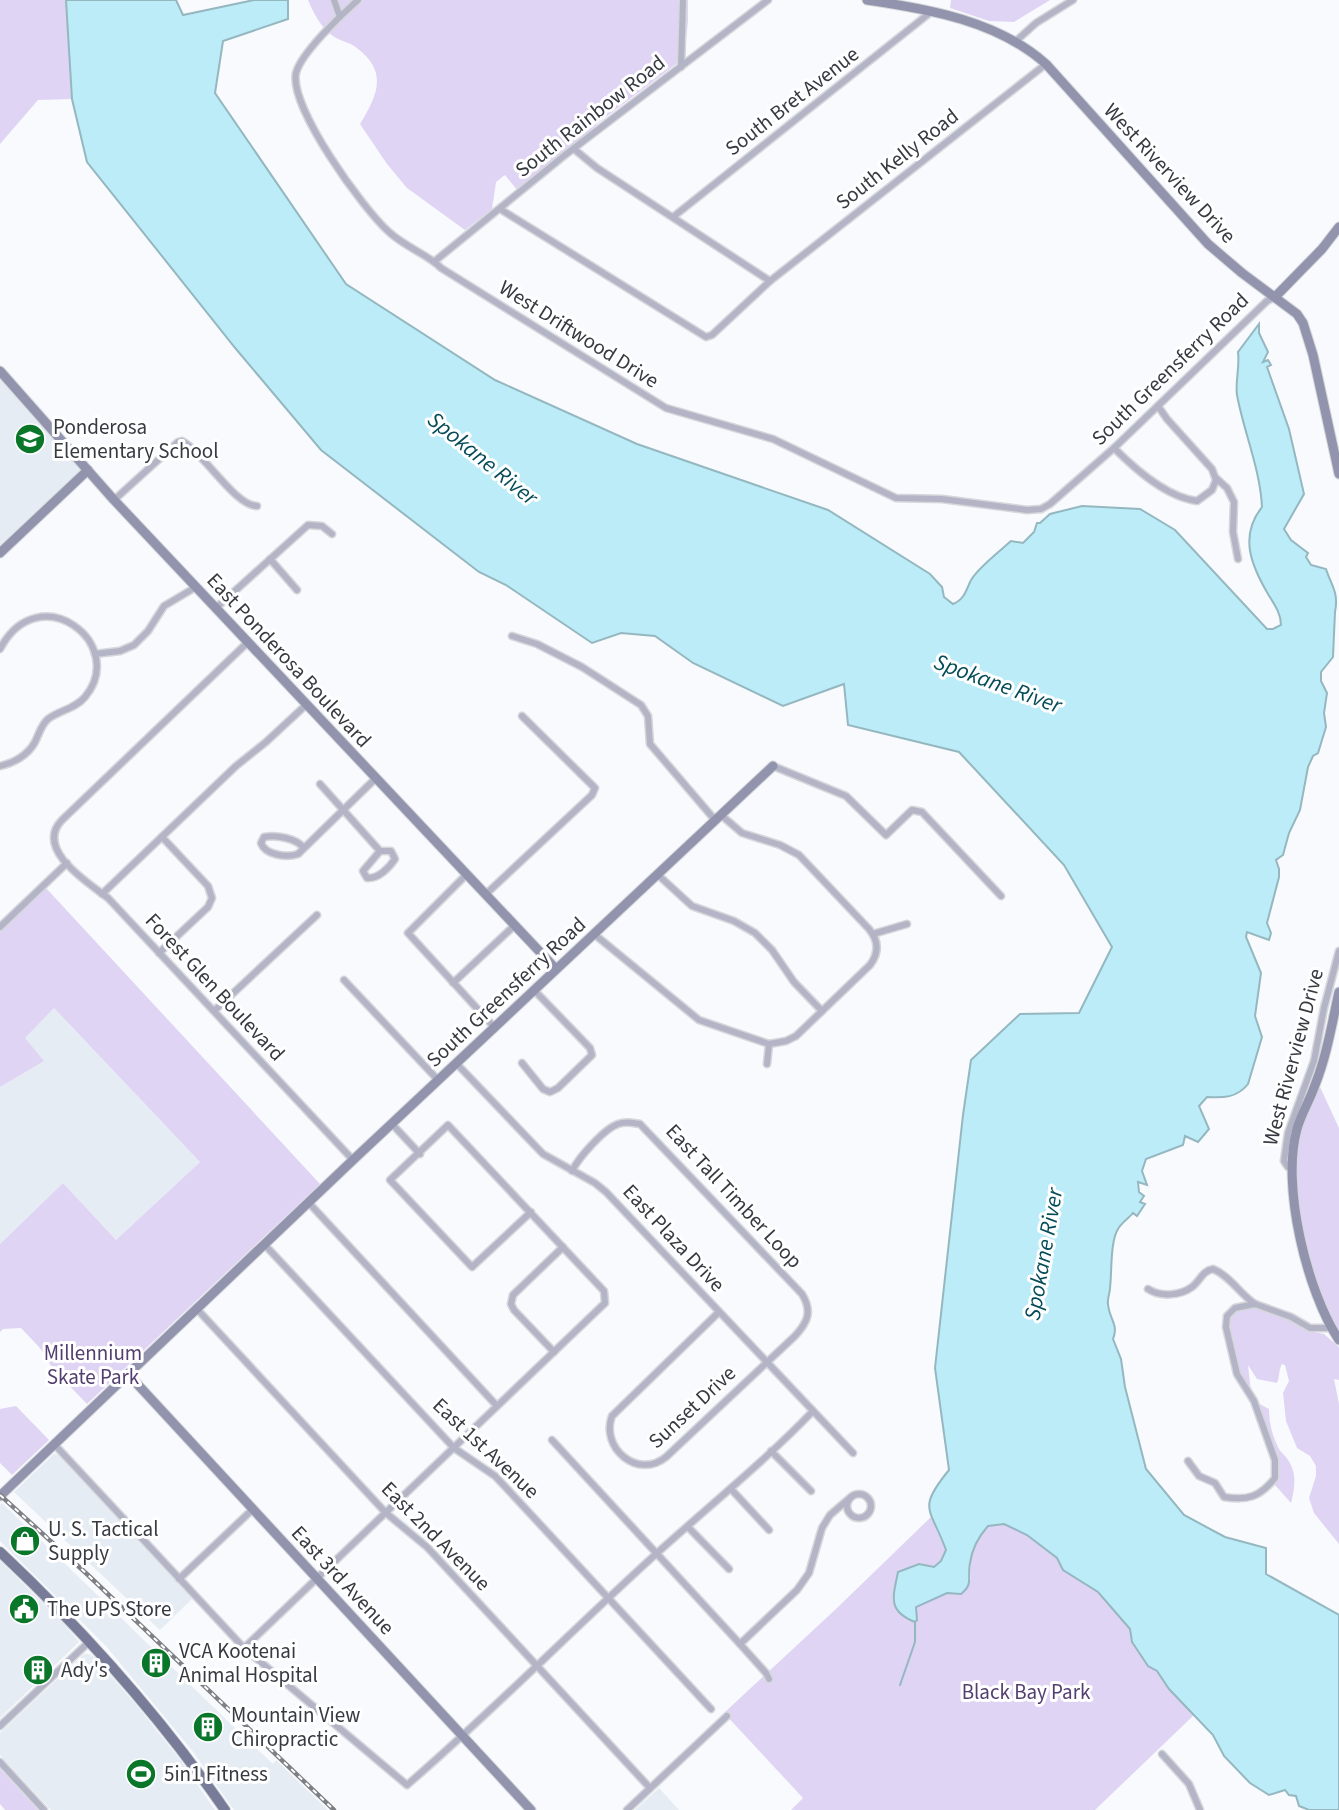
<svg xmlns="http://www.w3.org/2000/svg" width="1339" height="1810" font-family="'Source Sans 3',sans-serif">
  <rect width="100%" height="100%" fill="#f8fafd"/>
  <!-- built -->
  <g fill="#e6ecf4">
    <polygon points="0,371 88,470 0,553"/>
    <polygon points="54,1008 200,1162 116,1240 63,1183 0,1244 0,1087 43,1061 24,1038"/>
    <polygon points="54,1454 58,1455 192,1599 160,1630 14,1492"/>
    <polygon points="2,1503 234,1727 273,1764 276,1760 328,1810 234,1810 191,1749 106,1646 0,1541 0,1505"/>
    <polygon points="0,1561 63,1623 79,1642 0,1718"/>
    <polygon points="84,1654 89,1654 94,1657 137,1706 181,1761 215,1810 51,1810 0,1755 0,1733"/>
    <polygon points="659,1788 679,1810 635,1810"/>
  </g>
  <!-- green -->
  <g fill="#e0d4f5">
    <polygon points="0,0 66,0 72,99 38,100 0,144"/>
    <path d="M308,0H688V21L684,58L598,123L586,136L517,190L505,175L496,182L492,209L465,230L407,188L387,164L360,124C378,94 388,72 357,48C350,42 340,41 333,36C321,28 313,12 308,0Z"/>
    <polygon points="951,0 1050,0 1014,22 989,21 950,8"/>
    <polygon points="46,888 320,1184 87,1404 53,1369 40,1348 21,1328 3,1329 0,1332 0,1244 63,1183 116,1240 200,1162 54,1008 25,1038 44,1061 0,1087 0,932"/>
    <path d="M1320,1087L1339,1128V1330C1309,1289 1288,1181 1300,1131C1304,1116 1313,1101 1320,1087Z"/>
    <path d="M1256,1307L1291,1319L1309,1331L1324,1334L1339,1347V1380L1334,1379L1339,1404V1544L1314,1513L1309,1498L1316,1476V1466L1310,1456L1297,1448L1286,1421L1283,1393L1289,1381L1285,1365L1282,1364C1278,1371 1280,1377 1277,1383L1257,1379L1248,1365L1251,1392L1240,1379L1228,1326V1318L1237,1310Z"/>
    <path d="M1256,1402L1269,1409C1269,1423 1272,1434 1278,1447C1280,1452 1285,1455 1288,1460C1297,1473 1295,1488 1291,1503L1274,1484L1279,1470Z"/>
    <polygon points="16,1406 49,1440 12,1475 0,1463 0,1409"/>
    <path d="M931,1517L946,1550L941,1561L934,1567L919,1564L898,1572L917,1619L916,1607L947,1593L961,1594L971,1579C968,1559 975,1541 988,1526L1004,1524L1027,1535L1057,1558L1064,1570L1098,1592L1130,1629L1132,1642L1148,1666L1157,1671L1169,1689L1194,1715L1095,1810H791L803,1798L724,1713L837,1608Z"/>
    <polygon points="0,1769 38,1810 5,1810 0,1804"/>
  </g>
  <!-- water -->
  <path fill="#bcecf7" stroke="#94b7c0" stroke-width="2" d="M66,0H176L183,15L254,0H288V19L223,41L215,93L346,284L495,380L637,444L828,510L930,574L942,587L944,597L953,604C963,600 966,592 970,582C975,570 1000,551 1011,541L1023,543L1034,532L1037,523H1040L1050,514L1082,506L1140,509L1175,530L1267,629H1273L1281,625C1281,613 1274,604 1268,594C1251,565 1239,536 1262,507C1260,468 1244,433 1237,395C1235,383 1240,366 1238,352L1259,324V333L1268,352L1263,362L1268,360L1271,365L1267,367L1289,429L1304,494L1284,529L1291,540L1308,553L1306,557L1311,565L1326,569C1331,585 1339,592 1335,612L1333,657L1321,672V681L1327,693L1324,713L1326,727L1318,753L1313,756L1308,767L1300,810L1289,833L1283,855L1276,860L1279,869V877L1267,923L1271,933L1269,940L1247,932L1246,937L1261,973L1255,1016L1262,1037L1248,1084C1237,1098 1223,1098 1207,1097L1199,1106L1209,1129L1198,1142L1185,1136L1183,1145L1146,1159L1142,1171L1147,1185L1138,1182L1139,1192L1144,1196L1140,1202L1145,1204L1137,1216L1133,1213C1129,1218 1121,1223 1118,1229C1110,1242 1112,1272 1110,1288C1110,1293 1107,1299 1108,1304C1109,1319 1119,1324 1113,1339L1121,1359L1125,1387L1146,1469L1184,1515L1225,1537L1266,1548V1574L1339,1615V1810H1309L1299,1806L1296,1796L1289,1795L1285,1790L1269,1795L1250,1783L1224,1756L1213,1735L1169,1689L1157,1671L1148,1666L1132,1642L1130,1629L1098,1592L1063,1570L1057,1558L1027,1535L1004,1524L988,1526C979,1536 972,1549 970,1563C967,1577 974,1584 961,1594L947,1593L916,1607L917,1620L915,1622C887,1611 893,1597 898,1572L919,1564L934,1567L941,1561L946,1550C931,1508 916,1510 949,1470L935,1368L963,1115L971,1060L1020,1014L1079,1013L1112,947L1064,865L959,752L848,725L844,684L783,706L693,663L655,636L621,633L592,643L506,585L479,572L321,450L236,349L87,162L72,99Z"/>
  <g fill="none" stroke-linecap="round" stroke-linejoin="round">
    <!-- stream -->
    <polyline stroke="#94b7c0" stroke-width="2" points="900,1685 915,1642 915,1622"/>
    <!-- street casing -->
    <g stroke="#d5d7db" stroke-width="9">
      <g id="street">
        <polyline points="334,0 340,17"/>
        <path d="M358,0C342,14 301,53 296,73C289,107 363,209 389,232C405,247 429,255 441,268L666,408L773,439L896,498L942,499L1027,510L1041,509L1050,504L1114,448L1267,301L1275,297"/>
        <polyline points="1016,41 1036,23 1073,0"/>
        <polyline points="681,67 683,0"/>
        <polyline points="574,149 597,168 770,281"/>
        <polyline points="500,209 706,337 712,335 770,281 1046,64"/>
        <polyline points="673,217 931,12"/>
        <polyline points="435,261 565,155 768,0"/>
        <path d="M1114,448C1135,469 1166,497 1197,501L1212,490L1216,480L1212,469L1167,419L1158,406"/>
        <polyline points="1216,478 1227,488 1234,502 1233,532 1238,559"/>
        <path d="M114,500L178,442L182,441C204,453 235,506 257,506"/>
        <polyline points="270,559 297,590"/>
        <polyline points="216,608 308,525 322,526 332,534"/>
        <polyline points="512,636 537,644 582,667 641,705 648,716 650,744 715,820"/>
        <path d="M248,642L62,820C34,849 87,882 108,898L353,1160"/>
        <path d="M0,649C39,575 129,644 85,697C75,709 60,710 48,719C41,725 39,734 35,742C28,755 14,763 0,766"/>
        <polyline points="95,654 120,651 134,645 148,631 164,606 196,587"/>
        <polyline points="773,766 846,796 886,835 912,810 922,812 1001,896"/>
        <path d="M320,784L380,851H391L395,859C389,868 378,879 367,878L363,871L380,851"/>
        <path d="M304,848C296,838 277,835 264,837L261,843C265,855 287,858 298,854L376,778"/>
        <polyline points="467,874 408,933 494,1027"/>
        <polyline points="657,874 692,906 734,921 755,933 772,950 794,982 822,1011"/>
        <polyline points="102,894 236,766 266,742 307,704"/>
        <polyline points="486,894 592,795 595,788 522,716"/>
        <polyline points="0,927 67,863"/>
        <path d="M594,934L699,1020L769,1044L786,1041L796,1036L870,965C879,953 879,941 869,929L799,855L780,845L742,833L721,815"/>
        <polyline points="873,934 907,924"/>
        <polyline points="159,953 208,907 212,898 208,886 162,837"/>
        <polyline points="344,980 438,1080"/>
        <polyline points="453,983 515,925"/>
        <polyline points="214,1011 317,915"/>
        <polyline points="456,1063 543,1154 595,1183 606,1192 853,1453"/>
        <polyline points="522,1063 543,1089 550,1092 558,1088 592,1055 590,1048 534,990"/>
        <polyline points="767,1064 769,1044"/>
        <polyline points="392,1124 420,1154"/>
        <polyline points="1293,1167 1288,1167 1284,1161 1288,1133 1314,1061 1324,1008 1339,951"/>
        <path d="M572,1171C579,1157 604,1129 618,1124C626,1121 633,1123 640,1124L802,1294C813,1312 807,1323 795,1336L666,1457C638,1480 600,1448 612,1416L719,1312"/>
        <polyline points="309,1203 497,1406"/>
        <polyline points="264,1244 454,1448 495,1476 511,1493 711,1709"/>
        <path d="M1148,1289C1160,1297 1180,1296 1192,1287C1200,1281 1202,1271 1213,1269C1230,1276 1240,1294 1255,1304"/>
        <polyline points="196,1308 386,1513 427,1547 650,1788"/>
        <polyline points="554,1352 514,1310 511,1304 513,1295 563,1247"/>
        <polyline points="552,1440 740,1644 766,1673 769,1679"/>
        <path d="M54,1444L244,1648L407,1785C493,1711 572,1630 656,1554C708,1507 764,1462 813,1411"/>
        <polyline points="771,1451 811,1491"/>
        <path d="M1188,1461L1199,1476L1215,1483L1224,1497C1247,1501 1260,1497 1275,1478V1460L1254,1401L1237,1374L1226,1327L1227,1316L1235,1308L1255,1304L1291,1317L1310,1328H1331"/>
        <polyline points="731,1489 769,1530"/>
        <circle cx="859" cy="1506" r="12"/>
        <polyline points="688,1527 729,1569"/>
        <polyline points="179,1579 253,1509"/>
        <polyline points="740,1644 797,1590 809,1573 822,1528 830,1515 851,1497"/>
        <polyline points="244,1648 605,1303 604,1291 448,1125 390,1180 472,1267 531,1212"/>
        <polyline points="0,1726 90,1641"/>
        <polyline points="1162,1754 1189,1784 1200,1810"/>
        <polyline points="0,1762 44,1810"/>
        <polyline points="627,1810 727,1716"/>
      </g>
    </g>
    <!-- secondary casing -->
    <g stroke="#d5d7db" stroke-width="11">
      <g id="secondary">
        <path d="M867,0C929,9 998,21 1046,64L1208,244L1242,273L1297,314L1303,323L1313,355L1339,474"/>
        <polyline points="1275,297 1322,249 1339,227"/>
        <polyline points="0,371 114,500 556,969"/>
        <polyline points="0,553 88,470"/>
        <path d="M1339,992C1332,1023 1327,1055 1315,1085C1310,1100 1301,1114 1297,1129C1281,1185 1307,1292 1339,1340"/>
        <polyline points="128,1374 531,1810"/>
        <polyline points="0,1496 353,1160 773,766"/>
      </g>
    </g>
    <!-- primary casing -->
    <g stroke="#d5d7db" stroke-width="12">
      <path id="primary" d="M0,1552C84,1631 159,1715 225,1810"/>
    </g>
    <!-- street -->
    <use href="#street" stroke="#b3b5c6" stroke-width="6"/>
    <!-- secondary -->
    <use href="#secondary" stroke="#9194ac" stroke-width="9"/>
    <!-- primary -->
    <use href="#primary" stroke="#797c99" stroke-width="10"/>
    <!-- rail casing -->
    <g stroke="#7e8085" stroke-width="4.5">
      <polyline id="rail" points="0,1495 88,1575 334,1810"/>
    </g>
    <!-- rail -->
    <use href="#rail" stroke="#fff" stroke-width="2" stroke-dasharray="5" stroke-linecap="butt"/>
  </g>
  <!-- icons -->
  <defs>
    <g id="school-disc" transform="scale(1.575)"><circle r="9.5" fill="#09762a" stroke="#fff"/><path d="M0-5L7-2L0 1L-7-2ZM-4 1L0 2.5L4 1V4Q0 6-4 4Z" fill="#fff"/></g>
    <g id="shop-disc" transform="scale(1.575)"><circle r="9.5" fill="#09762a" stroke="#fff"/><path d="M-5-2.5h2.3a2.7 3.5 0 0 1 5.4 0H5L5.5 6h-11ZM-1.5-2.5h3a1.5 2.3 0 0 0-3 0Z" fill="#fff"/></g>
    <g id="civic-disc" transform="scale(1.575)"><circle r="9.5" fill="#09762a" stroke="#fff"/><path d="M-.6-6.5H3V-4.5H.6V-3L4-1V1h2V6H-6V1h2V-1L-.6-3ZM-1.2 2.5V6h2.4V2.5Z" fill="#fff"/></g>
    <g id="building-disc" transform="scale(1.575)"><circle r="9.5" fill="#09762a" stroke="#fff"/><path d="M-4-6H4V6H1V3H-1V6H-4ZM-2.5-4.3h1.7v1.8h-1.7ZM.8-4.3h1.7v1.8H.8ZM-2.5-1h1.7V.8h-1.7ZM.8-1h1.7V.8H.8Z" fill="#fff"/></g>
    <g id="stadium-disc" transform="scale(1.575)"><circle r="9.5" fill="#09762a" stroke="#fff"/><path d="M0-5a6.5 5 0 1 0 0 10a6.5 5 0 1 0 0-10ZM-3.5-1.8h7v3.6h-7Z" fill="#fff"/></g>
  </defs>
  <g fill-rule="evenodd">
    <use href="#school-disc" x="30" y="439"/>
    <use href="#shop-disc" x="25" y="1541"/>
    <use href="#civic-disc" x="24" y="1609"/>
    <use href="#building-disc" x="156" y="1663"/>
    <use href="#building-disc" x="38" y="1670"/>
    <use href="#building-disc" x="208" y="1727"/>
    <use href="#stadium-disc" x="141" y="1774"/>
  </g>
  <g text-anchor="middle" stroke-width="6" stroke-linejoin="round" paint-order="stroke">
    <!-- street labels -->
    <g font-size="21" fill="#373a40" stroke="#fff">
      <text transform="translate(792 101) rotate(-38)" y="7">South Bret Avenue</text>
      <text transform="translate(590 116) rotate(-38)" y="7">South Rainbow Road</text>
      <text transform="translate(897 159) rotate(-38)" y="7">South Kelly Road</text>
      <text transform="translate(1170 173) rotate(47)" y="7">West Riverview Drive</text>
      <text transform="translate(579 334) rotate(32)" y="7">West Driftwood Drive</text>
      <text transform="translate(1170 369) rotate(-44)" y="7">South Greensferry Road</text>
      <text transform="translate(289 660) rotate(47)" y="7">East Ponderosa Boulevard</text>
      <text transform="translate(215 987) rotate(47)" y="7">Forest Glen Boulevard</text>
      <text transform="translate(506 992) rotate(-43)" y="7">South Greensferry Road</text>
      <text transform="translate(1293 1057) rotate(-75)" y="7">West Riverview Drive</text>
      <text transform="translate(734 1196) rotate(47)" y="7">East Tall Timber Loop</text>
      <text transform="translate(674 1238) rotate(47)" y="7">East Plaza Drive</text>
      <text transform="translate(692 1407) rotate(-43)" y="7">Sunset Drive</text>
      <text transform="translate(486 1448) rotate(43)" y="7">East 1st Avenue</text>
      <text transform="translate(436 1536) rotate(45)" y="7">East 2nd Avenue</text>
      <text transform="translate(343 1580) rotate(47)" y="7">East 3rd Avenue</text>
    </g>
    <!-- poi labels -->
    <g font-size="21" fill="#373a40" stroke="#fff" text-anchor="start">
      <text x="53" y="434">Ponderosa<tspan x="53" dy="24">Elementary School</tspan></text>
      <text x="48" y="1536">U. S. Tactical<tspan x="48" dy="24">Supply</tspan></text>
      <text x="47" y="1616">The UPS Store</text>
      <text x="179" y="1658">VCA Kootenai<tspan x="179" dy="24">Animal Hospital</tspan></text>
      <text x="61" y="1677">Ady's</text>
      <text x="231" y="1722">Mountain View<tspan x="231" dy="24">Chiropractic</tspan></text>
      <text x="164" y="1781">5in1 Fitness</text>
    </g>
    <!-- park labels -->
    <g font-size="21" fill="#533f6f" stroke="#fff">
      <text x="93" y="1360">Millennium<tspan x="93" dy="24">Skate Park</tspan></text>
      <text x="1026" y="1699">Black Bay Park</text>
    </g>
    <!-- water labels -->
    <g font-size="23" font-style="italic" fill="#054c58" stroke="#fff">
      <text transform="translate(483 458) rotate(39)" y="8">Spokane River</text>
      <text transform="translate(998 683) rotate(20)" y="8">Spokane River</text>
      <text transform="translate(1043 1254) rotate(-80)" y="8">Spokane River</text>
    </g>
  </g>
</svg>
